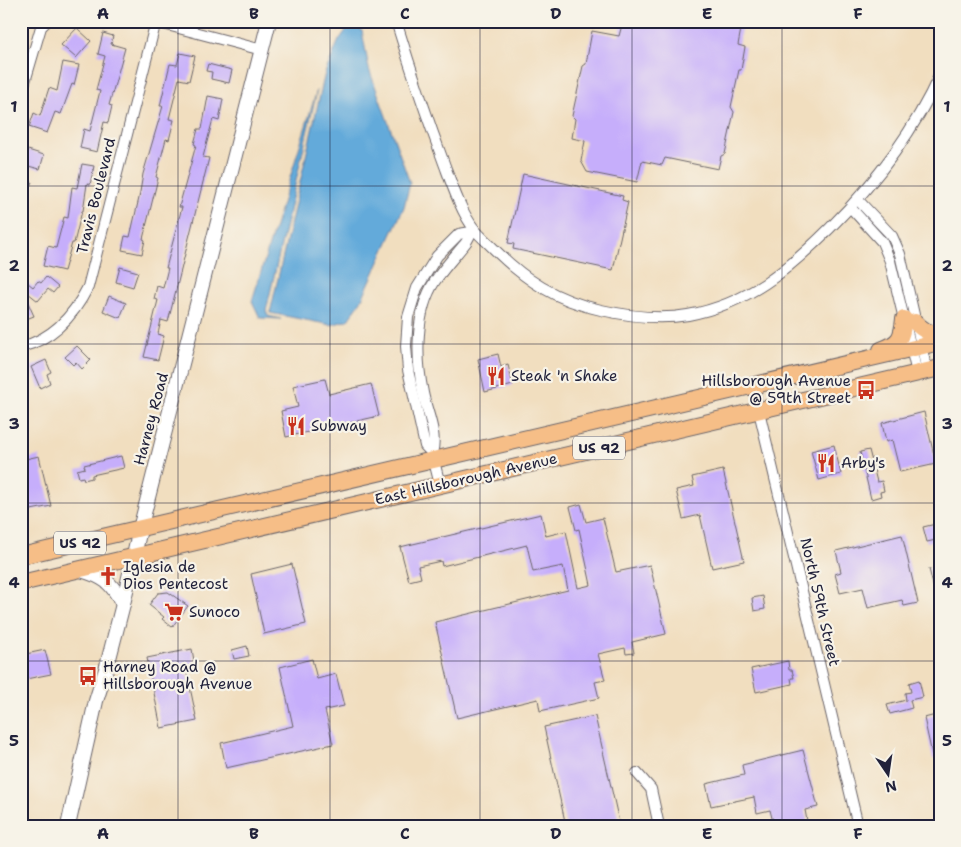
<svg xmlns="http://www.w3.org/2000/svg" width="961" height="847" font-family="'Shantell Sans',sans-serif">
  <rect width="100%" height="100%" fill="#f7f3e8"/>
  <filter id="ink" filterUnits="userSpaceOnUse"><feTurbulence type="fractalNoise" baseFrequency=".02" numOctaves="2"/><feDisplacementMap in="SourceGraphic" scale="10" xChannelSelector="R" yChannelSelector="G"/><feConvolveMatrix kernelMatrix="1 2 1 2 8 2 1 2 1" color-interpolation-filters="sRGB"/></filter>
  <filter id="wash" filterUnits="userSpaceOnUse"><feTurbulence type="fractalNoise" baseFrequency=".0096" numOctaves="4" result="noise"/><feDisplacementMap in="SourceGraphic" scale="20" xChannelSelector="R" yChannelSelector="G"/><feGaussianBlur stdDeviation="1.12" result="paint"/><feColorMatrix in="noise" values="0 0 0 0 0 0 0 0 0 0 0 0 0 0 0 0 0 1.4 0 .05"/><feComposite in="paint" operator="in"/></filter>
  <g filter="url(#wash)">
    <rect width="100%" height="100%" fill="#f1debf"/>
    <!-- water -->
    <g fill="#63aada" stroke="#42668a">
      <polygon points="350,25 358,26 362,31 369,69 410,183 404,207 361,301 348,320 331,325 270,313 325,73 339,40"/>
      <polygon points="317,90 266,311 268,316 281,319 260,318 252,301"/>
    </g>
    <g id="blocks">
      <!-- building -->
      <g fill="#c6aefb">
        <polygon points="623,21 749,21 747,30 741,29 738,45 745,47 741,70 739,70 731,107 734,112 725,154 721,156 718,169 665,158 662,165 642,161 637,182 587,172 581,161 585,141 572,138 575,119 572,116 583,66 586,64 592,31 619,36"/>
        <polygon points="77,28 91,41 76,58 61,45"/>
        <polygon points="103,33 113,36 111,44 125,48 109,105 112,106 108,123 104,122 97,152 80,148 84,129 90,131 100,91 96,90 105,56 98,54"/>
        <polygon points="180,53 195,56 189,81 179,79 169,119 174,120 169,140 166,139 156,177 158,178 143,239 145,240 142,254 122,250 125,236 130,237 139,198 143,174 163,106 160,106 170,64 177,65"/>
        <polygon points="63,62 79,65 74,85 72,84 61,114 55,112 47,133 29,127 34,113 40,116 49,88 57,91"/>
        <polygon points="208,64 232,70 229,83 211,79 212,72 206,71"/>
        <polygon points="208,96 223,99 219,121 213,119 203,157 209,158 168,322 161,320 158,334 164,336 158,360 144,357 158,300 154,299 157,286 163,288 168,268 166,268 182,207 179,207 196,145 194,144 198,129 202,129"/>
        <polygon points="28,150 44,155 40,169 24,165"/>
        <polygon points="82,164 94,166 90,185 87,184 83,211 82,211 74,243 72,243 64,271 43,266 48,246 56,248 64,217 68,218 72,187 77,188"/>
        <polygon points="523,174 623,196 622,200 628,202 613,270 513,249 514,244 508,243"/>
        <polygon points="21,176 32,182 21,202"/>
        <polygon points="120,267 138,272 133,287 116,282"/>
        <polygon points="46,277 58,287 53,293 48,289 38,301 23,289 28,283 33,287 38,281 41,283"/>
        <polygon points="21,287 34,316 21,321"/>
        <polygon points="109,296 126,303 120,318 103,311"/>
        <polygon points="77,346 91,360 82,369 76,362 73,365 65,357"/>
        <polygon points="498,354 501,367 508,365 513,385 485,392 478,359"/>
        <polygon points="46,360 51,372 47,374 50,383 40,388 31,367"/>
        <polygon points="325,379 329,394 371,384 379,416 286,437 281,411 298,407 293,386"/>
        <polygon points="924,412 936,464 900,472 892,440 886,442 882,423"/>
        <polygon points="834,445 841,474 819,480 811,451"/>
        <polygon points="869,450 877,482 882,481 884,491 880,492 881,496 871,499 860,452"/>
        <polygon points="39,456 51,506 21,512 21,460"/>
        <polygon points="121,456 124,468 92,475 92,478 84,480 83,477 79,478 77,470 85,468 84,465"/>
        <polygon points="723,470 744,561 712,568 700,515 683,519 676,490 694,486 692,477"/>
        <polygon points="581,504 586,522 603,518 616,572 650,565 666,634 632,642 634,653 626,654 625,648 598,654 605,680 595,682 599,698 540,711 538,699 457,718 435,622 568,590 563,566 533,572 527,545 442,566 441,561 418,566 421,578 409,581 400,547 541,514 546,536 566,531 578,588 591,585 579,529 576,530 570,507"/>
        <polygon points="940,523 940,539 927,542 923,527"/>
        <polygon points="902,535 918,603 904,606 902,600 868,608 863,588 840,593 835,574 841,572 836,551"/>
        <polygon points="292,564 306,624 264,634 251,574"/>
        <polygon points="940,567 940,601 937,601 929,569"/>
        <polygon points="168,592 188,606 172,627 162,619 164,617 149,605 158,593"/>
        <polygon points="763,596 765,609 754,611 752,598"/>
        <polygon points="247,646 249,656 234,659 232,650"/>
        <polygon points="192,649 195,667 186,668 197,721 161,728 147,658"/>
        <polygon points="45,650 51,674 21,680 21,655"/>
        <polygon points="312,659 317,679 336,674 344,706 325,710 333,744 226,768 221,743 293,726 280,667"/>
        <polygon points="788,661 789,670 792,670 794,678 791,678 792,684 756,692 751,669"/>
        <polygon points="919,680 923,697 910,700 912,708 890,714 887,705 906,700 905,693 911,692 909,683"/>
        <polygon points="940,714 940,758 933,759 924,718"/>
        <polygon points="595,716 619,822 602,826 566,826 544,727"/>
        <polygon points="803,750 818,807 805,810 808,826 774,826 770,810 757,813 754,797 711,806 706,784 744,775 742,765"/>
      </g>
    </g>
  </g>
  <g filter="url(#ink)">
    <use href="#blocks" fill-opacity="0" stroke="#6a6469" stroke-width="1"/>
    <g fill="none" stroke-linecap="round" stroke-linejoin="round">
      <!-- minor casing -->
      <g stroke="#6a6469" stroke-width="12">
        <g id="minor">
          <polyline points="152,21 262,50"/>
          <path d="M396,21C411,70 427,118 445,166C452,185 462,214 475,230C480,236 487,242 492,247C525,280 555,300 601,310C628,316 660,320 688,315C748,304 788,270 830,228C874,184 914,132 940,74"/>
          <polyline points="21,95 41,27 47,21"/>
          <polyline points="858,200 892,236 900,254 927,371"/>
          <polyline points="851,208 882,242 890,261 917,373"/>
          <path d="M21,347C53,339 74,315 88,287L156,21"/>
          <polyline points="753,386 858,826"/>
          <path d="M432,453C438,434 427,413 423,393C416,359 415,311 435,281C444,268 454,257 464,245C469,240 469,234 474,229"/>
          <polyline points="440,485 432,453 425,446 408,370 406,346 408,317 417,288 437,256 459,234 471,232"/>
          <polyline points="637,773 651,789 659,826"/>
        </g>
      </g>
      <!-- tertiary casing -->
      <g stroke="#6a6469" stroke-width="16">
        <g id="tertiary">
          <path d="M81,570C105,577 111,582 123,604"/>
          <polyline points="68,826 96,701 107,666 123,604 140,529 269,21"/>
        </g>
      </g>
      <!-- primary casing -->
      <g stroke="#6a6469" stroke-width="18">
        <g id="primary">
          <path d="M915,322C922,330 929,334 940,334"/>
          <path d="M881,350C900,343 902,338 904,319"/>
          <polyline points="21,556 940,342"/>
          <polyline points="21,583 940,368"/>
        </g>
      </g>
      <!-- minor -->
      <use href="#minor" stroke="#fff" stroke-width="10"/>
      <!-- tertiary -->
      <use href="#tertiary" stroke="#fff" stroke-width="14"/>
      <!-- primary -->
      <use href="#primary" stroke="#f6be87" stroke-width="16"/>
    </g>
  </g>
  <!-- grid -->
  <path fill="none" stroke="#22223b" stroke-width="1" stroke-opacity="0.55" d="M178,21V826M330,21V826M480,21V826M632,21V826M782,21V826M21,186H940M21,344H940M21,503H940M21,661H940"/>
  <!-- icons -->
  <defs>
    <g id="restaurant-bare" transform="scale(1.5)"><path d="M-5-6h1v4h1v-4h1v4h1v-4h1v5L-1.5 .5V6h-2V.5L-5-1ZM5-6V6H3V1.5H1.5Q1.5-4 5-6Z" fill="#c8321e" stroke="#f7f3e8" stroke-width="2.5" paint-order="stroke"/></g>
    <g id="bus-bare" transform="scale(1.5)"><path d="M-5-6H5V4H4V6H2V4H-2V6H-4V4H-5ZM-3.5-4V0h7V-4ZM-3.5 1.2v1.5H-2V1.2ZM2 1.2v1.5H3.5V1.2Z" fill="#c8321e" stroke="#f7f3e8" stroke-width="2.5" paint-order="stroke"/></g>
    <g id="church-bare" transform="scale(1.5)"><path d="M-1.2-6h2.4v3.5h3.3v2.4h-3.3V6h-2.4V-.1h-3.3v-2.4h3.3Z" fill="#c8321e" stroke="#f7f3e8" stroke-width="2.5" paint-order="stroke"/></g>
    <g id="supermarket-bare" transform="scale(1.5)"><path d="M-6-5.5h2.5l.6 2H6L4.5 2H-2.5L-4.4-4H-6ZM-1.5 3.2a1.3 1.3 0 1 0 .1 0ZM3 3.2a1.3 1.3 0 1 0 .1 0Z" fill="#c8321e" stroke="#f7f3e8" stroke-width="2.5" paint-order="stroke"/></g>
  </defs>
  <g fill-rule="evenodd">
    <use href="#restaurant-bare" x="496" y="376"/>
    <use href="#bus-bare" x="866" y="390"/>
    <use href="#restaurant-bare" x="296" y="426"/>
    <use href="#restaurant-bare" x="826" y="463"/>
    <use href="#church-bare" x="108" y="576"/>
    <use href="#supermarket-bare" x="174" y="612"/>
    <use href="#bus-bare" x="88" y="676"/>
  </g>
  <g text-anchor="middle" stroke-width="4.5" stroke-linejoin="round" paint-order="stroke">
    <!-- shield labels -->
    <g fill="#f7f3e8" stroke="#62616f" stroke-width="1">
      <rect x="573" y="436.5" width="52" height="23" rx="4"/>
      <rect x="54" y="531.5" width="52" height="23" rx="4"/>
    </g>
    <g font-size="14" font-weight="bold" fill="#22223b">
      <text x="599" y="453">US 92</text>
      <text x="80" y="548">US 92</text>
    </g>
    <!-- street labels -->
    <g font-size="15" fill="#22223b" stroke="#f7f3e8">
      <text transform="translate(96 196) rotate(-76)" y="5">Travis Boulevard</text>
      <text transform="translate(151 419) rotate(-75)" y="5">Harney Road</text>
      <text transform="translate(466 479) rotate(-13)" y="5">East Hillsborough Avenue</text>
      <text transform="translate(820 602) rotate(77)" y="5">North 59th Street</text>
    </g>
    <!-- poi labels -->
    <g font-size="15" fill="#22223b" stroke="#f7f3e8" text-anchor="start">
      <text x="511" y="381">Steak 'n Shake</text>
      <text x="851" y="386" text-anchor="end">Hillsborough Avenue<tspan x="851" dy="17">@ 59th Street</tspan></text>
      <text x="311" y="431">Subway</text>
      <text x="841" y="468">Arby's</text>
      <text x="123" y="572">Iglesia de<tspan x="123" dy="17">Dios Pentecost</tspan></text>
      <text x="189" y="617">Sunoco</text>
      <text x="103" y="672">Harney Road @<tspan x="103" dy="17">Hillsborough Avenue</tspan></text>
    </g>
  </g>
  <!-- margin -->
  <rect width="961" height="847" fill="none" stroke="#f7f3e8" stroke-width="55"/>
  <!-- north arrow -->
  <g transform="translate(888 774) rotate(167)" stroke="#f7f3e8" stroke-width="4" paint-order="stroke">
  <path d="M0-4L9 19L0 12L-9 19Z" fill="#22223b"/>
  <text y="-8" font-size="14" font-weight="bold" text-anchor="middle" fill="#22223b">N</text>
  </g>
  <rect x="28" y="28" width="906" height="792" fill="none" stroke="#22223b" stroke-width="2"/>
  <g font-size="16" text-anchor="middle" font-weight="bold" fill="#22223b">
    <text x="103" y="19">A</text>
    <text x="254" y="19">B</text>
    <text x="405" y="19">C</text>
    <text x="556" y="19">D</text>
    <text x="707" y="19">E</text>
    <text x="858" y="19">F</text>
    <text x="14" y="112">1</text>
    <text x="947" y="112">1</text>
    <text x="14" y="271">2</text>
    <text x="947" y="271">2</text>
    <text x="14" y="429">3</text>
    <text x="947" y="429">3</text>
    <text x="14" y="588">4</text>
    <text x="947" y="588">4</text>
    <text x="14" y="746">5</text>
    <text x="947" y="746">5</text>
    <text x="103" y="839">A</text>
    <text x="254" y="839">B</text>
    <text x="405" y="839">C</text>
    <text x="556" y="839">D</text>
    <text x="707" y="839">E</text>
    <text x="858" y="839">F</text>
  </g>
</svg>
